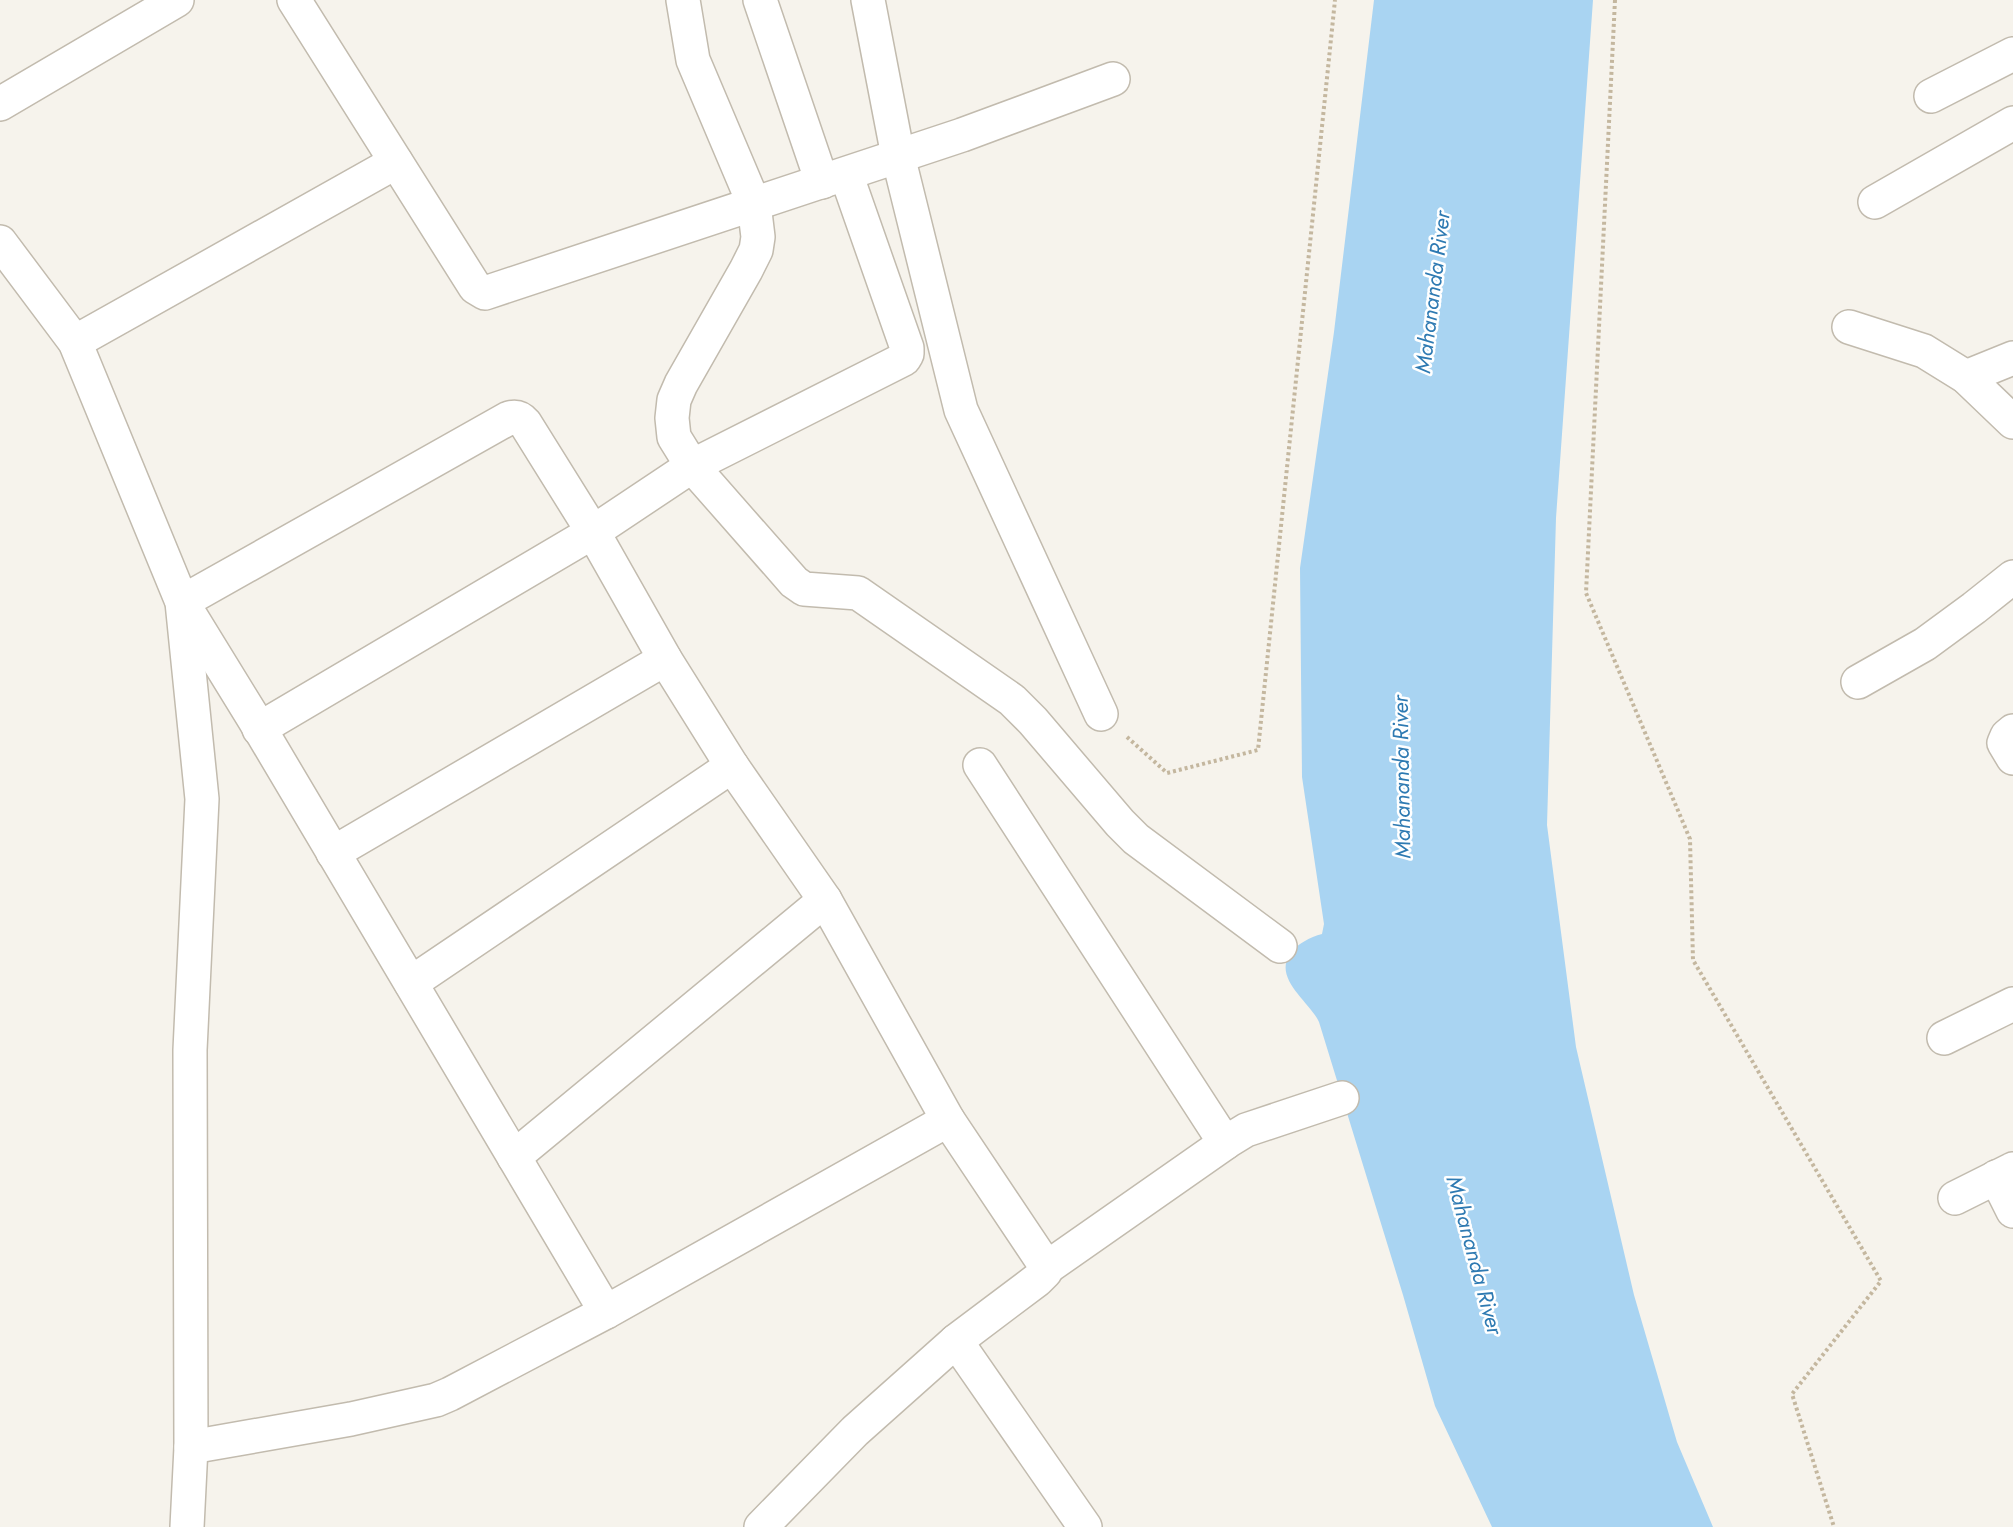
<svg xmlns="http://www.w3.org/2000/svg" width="2013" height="1527" font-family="Jost,sans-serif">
  <rect width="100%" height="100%" fill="#f6f3ec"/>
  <!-- water -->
  <path fill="#a9d4f2" d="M1374,0H1593L1556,518L1547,825L1576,1047L1634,1295L1677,1442L1713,1527H1492L1435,1406L1403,1295L1319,1022C1310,1002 1273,979 1290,954C1297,944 1310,937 1322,934L1324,924L1302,777L1300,568L1334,332Z"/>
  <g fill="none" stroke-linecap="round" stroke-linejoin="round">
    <!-- minor casing -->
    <g stroke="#c2bbae" stroke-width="36">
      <g id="minor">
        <polyline points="294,0 475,287 485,293 962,135 1113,79"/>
        <polyline points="683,0 693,60 754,204 758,237 756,250 746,270 681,384 674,400 672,418 674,437 692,466 794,582 804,589 858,593 1012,700 1033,721 1120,823 1136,839 1280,946"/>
        <polyline points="760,0 822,182"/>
        <polyline points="868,0 898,156 961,410 1101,714"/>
        <polyline points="1931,96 2013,54"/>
        <polyline points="0,104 177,0"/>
        <polyline points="1875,202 2013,123"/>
        <polyline points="0,242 75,342 182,602 202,799 190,1050 191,1447 187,1527"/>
        <polyline points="1849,327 1924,351 1966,377 2013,422"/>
        <polyline points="75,342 396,162"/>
        <polyline points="1966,377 2013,358"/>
        <polyline points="1858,682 1925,644 1974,608 2013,577"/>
        <polyline points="259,729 593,532 692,466 904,359 907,354 907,348 846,174"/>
        <polyline points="2013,731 2007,736 2004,743 2013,758"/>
        <polyline points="980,765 1225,1143"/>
        <polyline points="333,853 665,659"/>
        <polyline points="411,983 732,766"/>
        <polyline points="1944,1038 2013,1004"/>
        <polyline points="514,1157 825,900"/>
        <polyline points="1996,1177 2013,1211"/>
        <polyline points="1955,1198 2013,1169"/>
        <polyline points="1045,1269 1228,1141 1246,1130 1342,1098"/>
        <path d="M606,1312L254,719L182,602L509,418C516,416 520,417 525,423L593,532L665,659L732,766L825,900L948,1120L1043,1262L1045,1272L1037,1280L956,1341L855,1431L761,1527"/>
        <polyline points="956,1341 1085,1527"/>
        <polyline points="191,1447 351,1419 436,1400 450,1394 606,1312 948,1120"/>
      </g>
    </g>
    <!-- path -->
    <g stroke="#c4b79f" stroke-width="4" stroke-dasharray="3 3" stroke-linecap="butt">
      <polyline points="1615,0 1586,593 1690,839 1693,960 1881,1281 1792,1394 1834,1527"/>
      <polyline points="1127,737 1167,773 1258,750 1335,0"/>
    </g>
    <!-- minor -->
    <use href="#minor" stroke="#fff" stroke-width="33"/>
  </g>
  <g text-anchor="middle" stroke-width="5" stroke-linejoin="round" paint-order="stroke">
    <!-- water labels -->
    <g font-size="22" font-style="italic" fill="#2e7ab2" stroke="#fff">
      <text transform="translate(1432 292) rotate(-83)" y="8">Mahananda River</text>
      <text transform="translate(1401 777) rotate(-91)" y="8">Mahananda River</text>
      <text transform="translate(1475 1255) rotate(75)" y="8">Mahananda River</text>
    </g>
  </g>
</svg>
